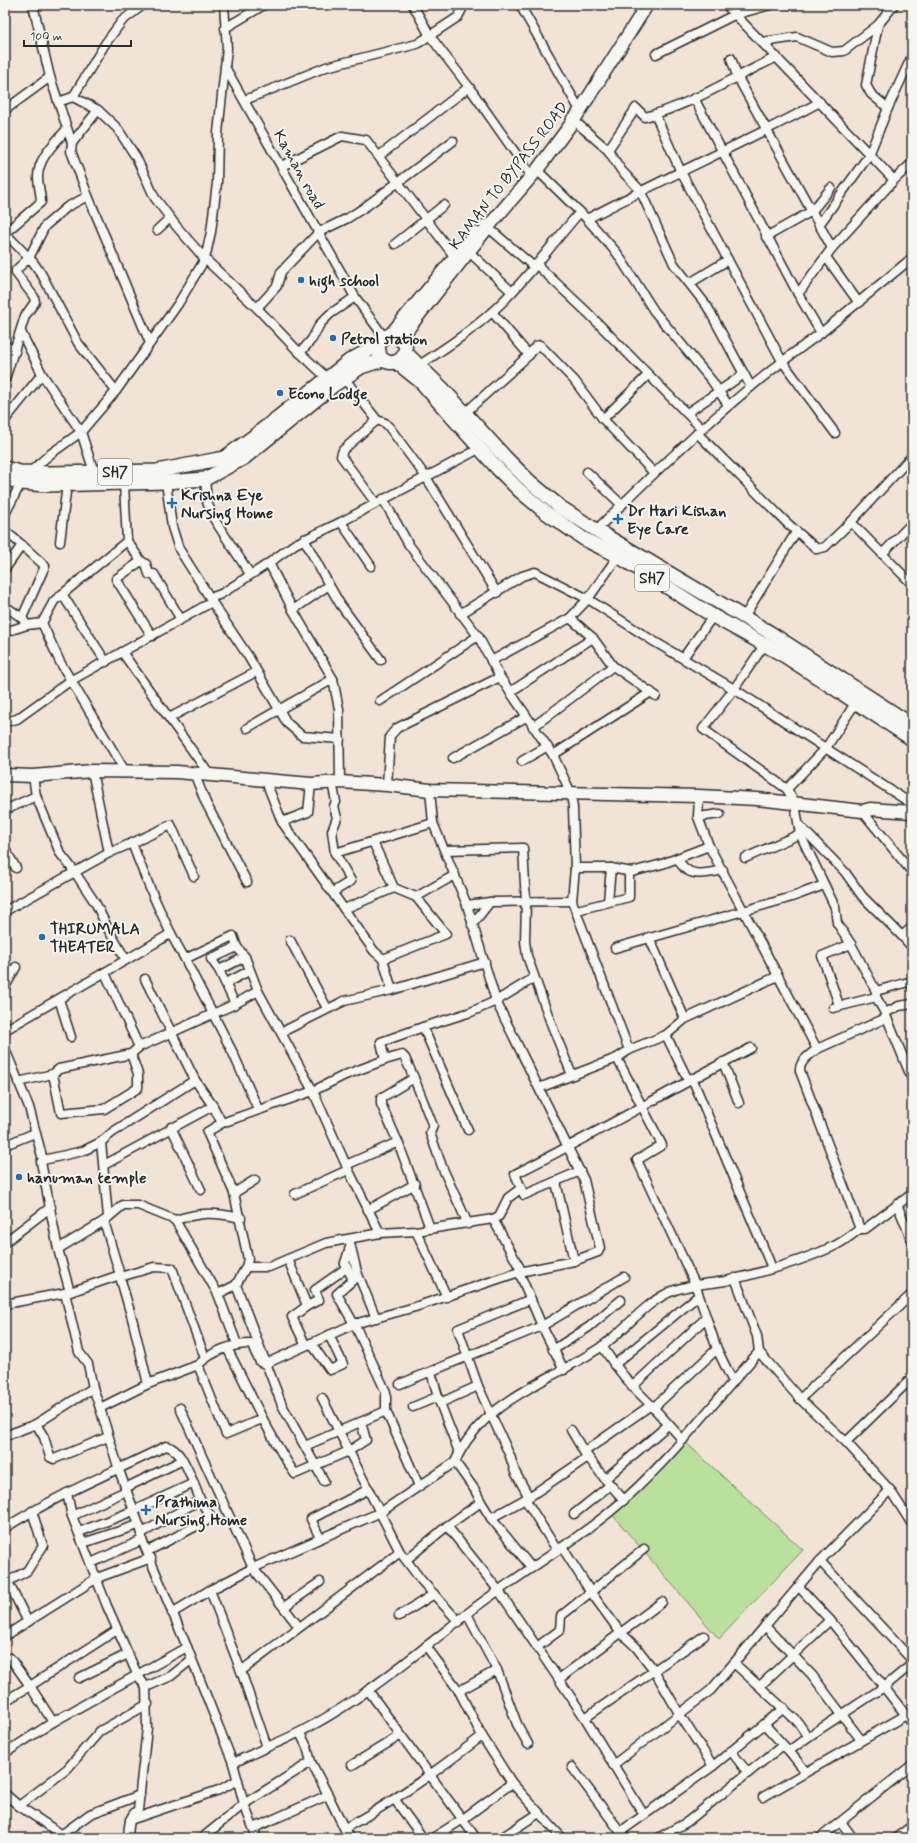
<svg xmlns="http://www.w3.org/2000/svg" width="917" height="1843" font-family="Mynerve,sans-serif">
  <rect width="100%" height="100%" fill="#f2e3d7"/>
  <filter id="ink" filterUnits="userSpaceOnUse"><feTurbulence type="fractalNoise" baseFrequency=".025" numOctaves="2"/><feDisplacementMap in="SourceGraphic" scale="8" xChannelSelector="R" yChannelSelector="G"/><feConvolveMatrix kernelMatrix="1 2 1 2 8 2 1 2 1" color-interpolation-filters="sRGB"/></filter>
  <g filter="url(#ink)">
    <!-- green -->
    <polygon fill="#bae19c" stroke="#728664" points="683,1440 803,1550 719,1639 610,1512"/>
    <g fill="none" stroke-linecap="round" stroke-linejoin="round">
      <!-- street casing -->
      <g stroke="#2b2b2b" stroke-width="11">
        <g id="street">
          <polyline points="33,5 50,77 72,143 71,151 88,196 150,343"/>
          <polyline points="413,5 430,36 469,87 528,171"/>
          <polyline points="520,5 577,105"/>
          <polyline points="726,5 894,180"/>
          <polyline points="878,25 866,85 871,94 888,108"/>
          <polyline points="225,28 264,5"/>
          <polyline points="763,42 797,37 832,52 844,51 878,25 894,5"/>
          <polyline points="656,54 734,15 770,5"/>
          <polyline points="731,58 737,76 832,248"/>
          <polyline points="225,67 355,297 384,337"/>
          <polyline points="73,97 105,44 122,21 143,5"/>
          <polyline points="694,98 798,294"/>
          <polyline points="245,100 326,67 417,44 458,17 464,5"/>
          <polyline points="58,102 73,97 98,110 117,128 136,157 155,198 177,227 205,259 257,308 296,349 327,378"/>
          <polyline points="5,110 50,77"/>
          <polyline points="655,114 681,172 782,361 835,433"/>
          <polyline points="571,118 608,150 621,170 640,190 674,264 707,306 751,387"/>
          <path d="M66,130C55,143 38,158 38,177C38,185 41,194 41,202L5,233L33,262L42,275L78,343L116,391"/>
          <polyline points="72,143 98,110"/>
          <path d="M608,150L636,108L645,117C691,105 734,77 777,57"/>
          <polyline points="379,156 469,87"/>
          <polyline points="282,166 342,136 366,140 454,256"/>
          <path d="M580,212L587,219C664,178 744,143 820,102"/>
          <polyline points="587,219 617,253 654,311 712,381 728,405"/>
          <polyline points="484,224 533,266"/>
          <polyline points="819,225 869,155 888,108 912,56"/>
          <polyline points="157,230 170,218"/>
          <polyline points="766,237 812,211 831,188"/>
          <polyline points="395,244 444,205"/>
          <polyline points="466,249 512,292"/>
          <polyline points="826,257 859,303"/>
          <polyline points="536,264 588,313 702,429"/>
          <polyline points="690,283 728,260"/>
          <polyline points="257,308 277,286 281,272 319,232 348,218 365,207 453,141"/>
          <polyline points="492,312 529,355"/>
          <polyline points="21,332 42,374 81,432 94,472"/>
          <polyline points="821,333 912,258"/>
          <polyline points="5,345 15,352"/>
          <polyline points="300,353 312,339 320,324 330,314 355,297"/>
          <path d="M418,366C444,349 470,332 493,311C524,283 552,244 580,212L537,170"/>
          <polyline points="344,378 377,420 385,423 389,427 426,477 497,593"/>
          <polyline points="5,379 25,316 35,302 34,297 16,273 16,270 29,258 45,226 67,207 88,196"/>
          <polyline points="465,413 529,355 536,346 540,345 574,380 603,419 654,473"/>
          <polyline points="687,413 744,374"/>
          <polyline points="603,419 648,375"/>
          <polyline points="5,420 42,374"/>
          <polyline points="697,433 787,523 817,549 825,547 851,522 912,456"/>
          <polyline points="30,472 49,455 81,432 116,391 178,304 205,259 211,232 217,183 218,133 227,48 224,5"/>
          <polyline points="587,472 622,505"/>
          <polyline points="205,479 207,502 214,519 250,574"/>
          <polyline points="166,482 172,527 179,549 210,598"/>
          <polyline points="383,499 409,545 478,636 500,677 553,755 651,692"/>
          <polyline points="375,502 341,456 343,450 377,420"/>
          <polyline points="5,514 21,483"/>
          <polyline points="341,522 371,566"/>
          <polyline points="851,522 912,584"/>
          <path d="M596,530C667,460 739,391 821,333L798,294L832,248L894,180L912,163"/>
          <polyline points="5,531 22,545 5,569"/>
          <polyline points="304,539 329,585"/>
          <polyline points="127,541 141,561 116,579 152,636"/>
          <polyline points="60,542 67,484"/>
          <polyline points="22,545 45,566 22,618"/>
          <polyline points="882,554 912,523"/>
          <polyline points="141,561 146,564 149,574 154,574 180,618"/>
          <polyline points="269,563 293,610"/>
          <polyline points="62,594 106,662"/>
          <polyline points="212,602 248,656 287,723 302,736 340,739"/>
          <polyline points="5,606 22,618 27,625 5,632"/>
          <polyline points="460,614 522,576 535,572 588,599 650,639 734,689 912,804"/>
          <polyline points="744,617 796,532"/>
          <polyline points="570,618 593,638 613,666 656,696"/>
          <polyline points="42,623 60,662 125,771"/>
          <polyline points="27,625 42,623 54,601 127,541 124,484"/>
          <polyline points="765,644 734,689 703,729 787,789 795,804 800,834 835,907 837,923 851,944 876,991 876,997 885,1013 912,1079"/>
          <polyline points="122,652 169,718"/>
          <polyline points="683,658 713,616"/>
          <polyline points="491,661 570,618 588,599 618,556"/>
          <polyline points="510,692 593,638"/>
          <polyline points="380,701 478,636"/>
          <polyline points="5,722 17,719 70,681 212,602 210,598 221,594 269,563 295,544 341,522 479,449"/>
          <polyline points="533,727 613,666"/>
          <polyline points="247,728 333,679"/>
          <polyline points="553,755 571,793 573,808 575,868 572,901 629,1050"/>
          <polyline points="453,758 526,717"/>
          <polyline points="522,761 546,747"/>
          <polyline points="194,773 206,803 247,882"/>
          <polyline points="209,774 169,718 256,672"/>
          <polyline points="265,779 282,822 344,909 374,951 383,959"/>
          <polyline points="332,782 336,802 334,806 337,818 332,831 335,853"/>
          <polyline points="340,782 339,709 333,679 293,610 329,585 340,604 381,660"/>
          <polyline points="387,785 390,736 397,728 500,677"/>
          <polyline points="787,789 826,748 856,702"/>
          <polyline points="699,796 698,817 709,846 817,1049 886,1018"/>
          <polyline points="5,810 36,796"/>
          <polyline points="862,811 912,872"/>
          <polyline points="698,817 720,814"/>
          <polyline points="282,822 308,812 311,784"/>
          <polyline points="800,826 845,872 862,896 902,936 912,927"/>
          <polyline points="373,842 394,888 416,897 455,875"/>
          <polyline points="132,843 171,825 194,876"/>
          <polyline points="5,849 16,868"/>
          <polyline points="445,850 523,848 526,903 525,941 527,956 552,1026 572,1075"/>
          <path d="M109,853L132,843C147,883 163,922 185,959"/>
          <path d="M678,858C686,879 705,874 723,870"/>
          <polyline points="745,858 800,834"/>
          <polyline points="575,868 611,868 632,872 662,864 709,846"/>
          <polyline points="333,892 351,881 335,853 433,823"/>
          <polyline points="416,897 446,934 383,959 392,990 485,962"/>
          <polyline points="608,901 611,868"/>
          <polyline points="467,905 490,902 572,901"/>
          <polyline points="344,909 394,888"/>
          <polyline points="577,910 629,897 629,872"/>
          <polyline points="5,911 109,853 92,771"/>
          <polyline points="472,925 490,902"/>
          <polyline points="902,936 912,947"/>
          <polyline points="649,937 685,1019"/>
          <polyline points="290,940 327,1008"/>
          <polyline points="615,948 792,897 824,885"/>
          <polyline points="126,960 170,934"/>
          <polyline points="219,970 211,959 237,947"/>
          <polyline points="105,973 139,1047"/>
          <polyline points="145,979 195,1080"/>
          <polyline points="226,983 249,971"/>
          <polyline points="5,987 16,967"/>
          <polyline points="876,991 912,981"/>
          <polyline points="59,999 71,1037"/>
          <polyline points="235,1004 219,970 245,957"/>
          <polyline points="839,1005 822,956 851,944"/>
          <polyline points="833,1008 876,997"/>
          <polyline points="885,1013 899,1006 912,1004"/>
          <polyline points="423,1027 381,1042 385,1060 345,1075 313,1091 346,1165 398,1142 430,1228"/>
          <polyline points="5,1030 126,960 108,929 96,904 74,871 60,853 36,796 33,776"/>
          <polyline points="282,1032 344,1001 392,990"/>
          <polyline points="666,1035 688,1080"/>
          <polyline points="5,1049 29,1107 43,1160 41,1162 58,1249 70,1292 65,1293 79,1352 88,1364 93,1388 100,1408 119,1470 142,1533 142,1540 187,1647 233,1763 244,1804 257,1838"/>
          <path d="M817,1049C810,1055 799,1061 800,1071L860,1229"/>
          <polyline points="617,1058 662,1145 637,1160 695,1284 717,1349 733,1382"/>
          <polyline points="385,1060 402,1055 405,1058 414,1078 381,1098 381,1104 398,1142"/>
          <polyline points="723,1062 739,1103"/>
          <polyline points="53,1074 61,1113 104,1109 138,1088 138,1074 131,1054"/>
          <polyline points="414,1078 433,1126 430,1133 443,1169 468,1224"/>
          <polyline points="692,1078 772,1268"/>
          <polyline points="18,1082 53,1074 59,1069 131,1054 139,1047 235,1004 258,991"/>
          <polyline points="539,1088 617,1058 629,1050 666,1035 685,1019 778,976"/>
          <polyline points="258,1109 233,1053 185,959 233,936 237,947 245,957 258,991 313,1091 222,1123 207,1132 234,1193 248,1259 246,1267 269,1267 326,1243 380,1233 416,1231 493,1219 499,1216 508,1198 520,1189"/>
          <polyline points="171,1127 201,1190"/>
          <polyline points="468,1130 423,1027 471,1012 496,1001 534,978"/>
          <polyline points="101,1142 113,1132 195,1080 213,1106 222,1123"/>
          <polyline points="5,1145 35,1133"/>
          <polyline points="43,1160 83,1151 101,1142 108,1217"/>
          <polyline points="104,1165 213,1106"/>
          <polyline points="346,1165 380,1233"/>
          <path d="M580,1171L524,1195L515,1174C595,1134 672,1089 751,1048"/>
          <polyline points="556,1182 574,1261"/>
          <polyline points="234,1193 255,1180"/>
          <polyline points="295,1194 348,1170"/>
          <polyline points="897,1204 912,1241"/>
          <polyline points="368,1210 415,1184"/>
          <polyline points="493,1219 522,1272"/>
          <path d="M175,1220C202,1212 213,1212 241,1218"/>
          <polyline points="104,1221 120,1275"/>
          <polyline points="416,1231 447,1297"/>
          <polyline points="349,1239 357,1272 376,1318"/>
          <polyline points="5,1242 51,1207"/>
          <polyline points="58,1249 104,1221 123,1205 138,1205 175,1220 218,1294 237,1344"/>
          <polyline points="288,1259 307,1306 292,1317 305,1344"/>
          <polyline points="345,1263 353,1280 337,1294 354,1324"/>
          <polyline points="246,1267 236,1285 282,1405 324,1481"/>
          <polyline points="519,1272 542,1326 624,1277"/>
          <polyline points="120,1277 133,1322 148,1384"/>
          <polyline points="218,1294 236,1285"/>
          <polyline points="5,1304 70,1292 120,1275 120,1277 154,1267 172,1268 205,1358"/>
          <polyline points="307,1306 319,1300 315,1290 345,1269 345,1263 350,1247"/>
          <polyline points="311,1343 330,1370 343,1364 329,1335"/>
          <path d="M227,1348C249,1390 268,1434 295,1474L349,1451L366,1440L361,1422"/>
          <polyline points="553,1350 589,1327 621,1300"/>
          <polyline points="759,1352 800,1399 846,1442 912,1378"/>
          <polyline points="198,1365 226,1434 262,1419"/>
          <polyline points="614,1365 698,1296"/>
          <polyline points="431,1372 440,1403"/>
          <polyline points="400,1384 542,1326 564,1370"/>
          <polyline points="632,1387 705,1319"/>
          <polyline points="322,1398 400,1552"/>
          <polyline points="800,1399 912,1294"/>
          <polyline points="651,1405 683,1440"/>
          <polyline points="413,1407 437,1397"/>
          <path d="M100,1408L148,1384L198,1365C212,1351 232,1344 251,1344L260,1362L265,1364L354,1324L415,1307L519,1272L574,1261L598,1252L600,1248L584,1180L496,1001L467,905L433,823L430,790"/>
          <polyline points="180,1408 253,1568 299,1627"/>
          <polyline points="653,1408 717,1349"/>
          <polyline points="386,1411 419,1486"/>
          <polyline points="36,1424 44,1437 50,1457 54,1459 108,1437"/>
          <polyline points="571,1430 584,1452"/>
          <polyline points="5,1436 36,1424 93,1388"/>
          <polyline points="846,1442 890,1490 912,1524"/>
          <polyline points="305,1446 386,1411 386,1392 355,1325"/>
          <polyline points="459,1452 440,1403 478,1386"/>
          <polyline points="588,1457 605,1479"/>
          <polyline points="455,1462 475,1490 481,1502"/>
          <polyline points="125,1488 183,1460"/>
          <path d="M67,1493L72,1516L107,1606L137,1674L146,1687L147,1728L138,1810C128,1816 129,1828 128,1838"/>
          <path d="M529,1497L588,1457L584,1452L651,1405C632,1387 616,1368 602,1346"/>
          <polyline points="525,1499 557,1550"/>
          <polyline points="624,1500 605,1479 668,1425"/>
          <polyline points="574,1514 609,1486"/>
          <polyline points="72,1516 126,1491"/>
          <polyline points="491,1518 529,1497 515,1472 510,1456 478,1386 458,1329 531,1299"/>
          <polyline points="447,1526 499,1591 537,1647"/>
          <path d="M5,1528C56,1495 112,1473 166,1446C184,1449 193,1484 200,1499C203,1506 208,1512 212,1518L148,1551"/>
          <polyline points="79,1532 133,1511 194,1483"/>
          <polyline points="142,1533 200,1500"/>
          <polyline points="320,1538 311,1519 369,1489"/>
          <polyline points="83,1543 138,1525"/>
          <polyline points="562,1547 590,1591 620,1632 636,1647 654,1670 680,1715 713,1766 644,1815 585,1718 537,1647 560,1630 561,1616 644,1549"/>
          <polyline points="406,1560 447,1526 481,1502 491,1518 531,1567"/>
          <polyline points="820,1561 912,1660"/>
          <polyline points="91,1563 142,1540"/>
          <polyline points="8,1582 28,1622"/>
          <polyline points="5,1583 27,1571 43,1546 32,1511"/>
          <polyline points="210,1590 241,1671 267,1747 233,1763"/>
          <polyline points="284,1607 320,1582"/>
          <path d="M172,1613L210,1590L253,1568L381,1512L455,1462C482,1400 549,1382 601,1347C627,1329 645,1301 675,1290C692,1284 708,1284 725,1281C761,1273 799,1262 832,1247C842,1243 851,1235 860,1229H865L912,1194"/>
          <polyline points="467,1614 497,1670 517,1724 528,1744"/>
          <polyline points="399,1616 434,1594"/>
          <polyline points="830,1620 884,1687 912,1664"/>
          <polyline points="765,1626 812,1675 861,1740"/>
          <polyline points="5,1636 97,1578 151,1558"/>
          <polyline points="426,1646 459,1691 482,1736 512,1783 562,1838"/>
          <polyline points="5,1661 10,1658 30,1686 117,1630"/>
          <polyline points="735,1664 797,1721 808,1737 884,1687 912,1723"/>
          <polyline points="241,1671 400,1552 421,1580 459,1622"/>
          <polyline points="79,1678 128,1654"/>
          <polyline points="559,1679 662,1602"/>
          <polyline points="760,1686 830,1620 799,1587"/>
          <polyline points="146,1687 171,1676 191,1660"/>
          <polyline points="368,1690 476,1838"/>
          <polyline points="459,1691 497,1670"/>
          <polyline points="5,1701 30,1686 53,1722"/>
          <polyline points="585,1718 704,1636"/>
          <polyline points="764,1724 787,1749"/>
          <polyline points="5,1743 10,1750 53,1722 187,1647"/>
          <path d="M267,1747C342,1717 405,1663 468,1613C514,1577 566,1548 611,1511C667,1465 710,1406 759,1352L757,1336L735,1278"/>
          <polyline points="731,1751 748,1773"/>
          <polyline points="352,1765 401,1735"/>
          <polyline points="613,1765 711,1690 820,1561 890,1490"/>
          <polyline points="713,1766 784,1708"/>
          <polyline points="572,1767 625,1838"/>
          <polyline points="806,1772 789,1751 808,1737"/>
          <polyline points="5,1794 19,1806 67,1838"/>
          <polyline points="328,1795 349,1838"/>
          <polyline points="763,1797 906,1715"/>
          <polyline points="395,1800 423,1838"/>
          <polyline points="19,1806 67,1769 100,1731 148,1704"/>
          <polyline points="130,1820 219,1790 238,1780"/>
          <polyline points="841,1822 853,1838"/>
          <polyline points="254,1828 328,1795 311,1762"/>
          <path d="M345,1828C394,1802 438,1770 482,1736"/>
          <polyline points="620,1832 644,1815"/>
          <polyline points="57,1838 90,1814 140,1795"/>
          <polyline points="202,1838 244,1804 311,1762 307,1747 300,1733"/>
          <polyline points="433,1838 463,1819 512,1783"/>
          <polyline points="501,1838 539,1813"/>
          <polyline points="658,1838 687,1822 783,1745"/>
          <polyline points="820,1838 912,1765"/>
          <polyline points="896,1838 912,1826"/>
        </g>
      </g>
      <!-- secondary casing -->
      <g stroke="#2b2b2b" stroke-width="15">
        <g id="secondary">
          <polyline points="390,335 475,233"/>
          <polyline points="402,340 407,330 488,227 537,170 574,120 647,5"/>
          <polyline points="5,775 33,776 92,771 177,772 311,784 340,782 387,785 430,790 699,796 757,799 862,811 870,809 912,812"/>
        </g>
      </g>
      <!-- primary casing -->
      <g stroke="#2b2b2b" stroke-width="16">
        <g id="primary">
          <polyline points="405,352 442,388 505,457 529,481 560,507 596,530 769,632 912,725"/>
          <polyline points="396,362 421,382 497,468 520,491 545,512 584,539 618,556 713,616 785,656 912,739"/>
          <path d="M5,468L20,472L50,473L157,471L224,458L253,437L349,361L378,345L384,337L390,335L397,336L405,344C408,360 391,369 380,357L378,345"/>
          <polyline points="5,478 21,483 46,485 166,482 205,479 244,458 334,385 361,367 383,360"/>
        </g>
      </g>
      <!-- street -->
      <use href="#street" stroke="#f6f6f2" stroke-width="8"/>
      <!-- secondary -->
      <use href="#secondary" stroke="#f6f6f2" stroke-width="12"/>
      <!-- primary -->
      <use href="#primary" stroke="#f6f6f2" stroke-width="13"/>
    </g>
  </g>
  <!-- markers -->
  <g fill="#1f6fb2" stroke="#f6f6f2" stroke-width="1.5">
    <circle cx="301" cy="280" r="4"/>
    <circle cx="333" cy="338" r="4"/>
    <circle cx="280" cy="393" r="4"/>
    <path d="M170 497h4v4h4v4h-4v4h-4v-4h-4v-4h4z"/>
    <path d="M616 513h4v4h4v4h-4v4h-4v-4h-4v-4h4z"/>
    <circle cx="42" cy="937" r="4"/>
    <circle cx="19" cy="1177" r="4"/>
    <path d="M144 1504h4v4h4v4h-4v4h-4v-4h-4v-4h4z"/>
  </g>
  <g text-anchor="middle" stroke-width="4" stroke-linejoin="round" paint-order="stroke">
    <!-- shield labels -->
    <g fill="#f6f6f2" stroke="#686867" stroke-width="1">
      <rect x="98" y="459" width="34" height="26" rx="3"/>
      <rect x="635" y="565" width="34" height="26" rx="3"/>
    </g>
    <g font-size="15" font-weight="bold" fill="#2b2b2b">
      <text x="115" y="477">SH7</text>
      <text x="652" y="583">SH7</text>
    </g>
    <!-- street labels -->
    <g font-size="16" fill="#2b2b2b" stroke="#f6f6f2">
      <text transform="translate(300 169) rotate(61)" y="6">Kaman road</text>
      <text transform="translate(508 175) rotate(-52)" y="6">KAMAN TO BYPASS ROAD</text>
    </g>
    <!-- poi labels -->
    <g font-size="16" font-weight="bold" fill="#2b2b2b" stroke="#f6f6f2" text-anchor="start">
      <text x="309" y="286">high school</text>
      <text x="341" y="344">Petrol station</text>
      <text x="288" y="399">Econo Lodge</text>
      <text x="181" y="500">Krishna Eye<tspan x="181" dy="18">Nursing Home</tspan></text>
      <text x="627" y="516">Dr Hari Kishan<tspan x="627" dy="18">Eye Care</tspan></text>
      <text x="50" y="934">THIRUMALA<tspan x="50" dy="18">THEATER</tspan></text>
      <text x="27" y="1183">hanuman temple</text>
      <text x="155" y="1507">Prathima<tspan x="155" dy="18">Nursing Home</tspan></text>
    </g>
  </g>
  <!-- margin -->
  <rect width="917" height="1843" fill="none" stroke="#f6f6f2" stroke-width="20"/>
  <rect x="10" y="10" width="897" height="1823" fill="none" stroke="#2b2b2b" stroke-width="1.5" filter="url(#ink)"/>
  <!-- scale -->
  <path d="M24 40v6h107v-6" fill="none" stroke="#2b2b2b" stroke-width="2"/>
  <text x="30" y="40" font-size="12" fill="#2b2b2b" stroke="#f6f6f2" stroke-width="3" paint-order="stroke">100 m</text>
</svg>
